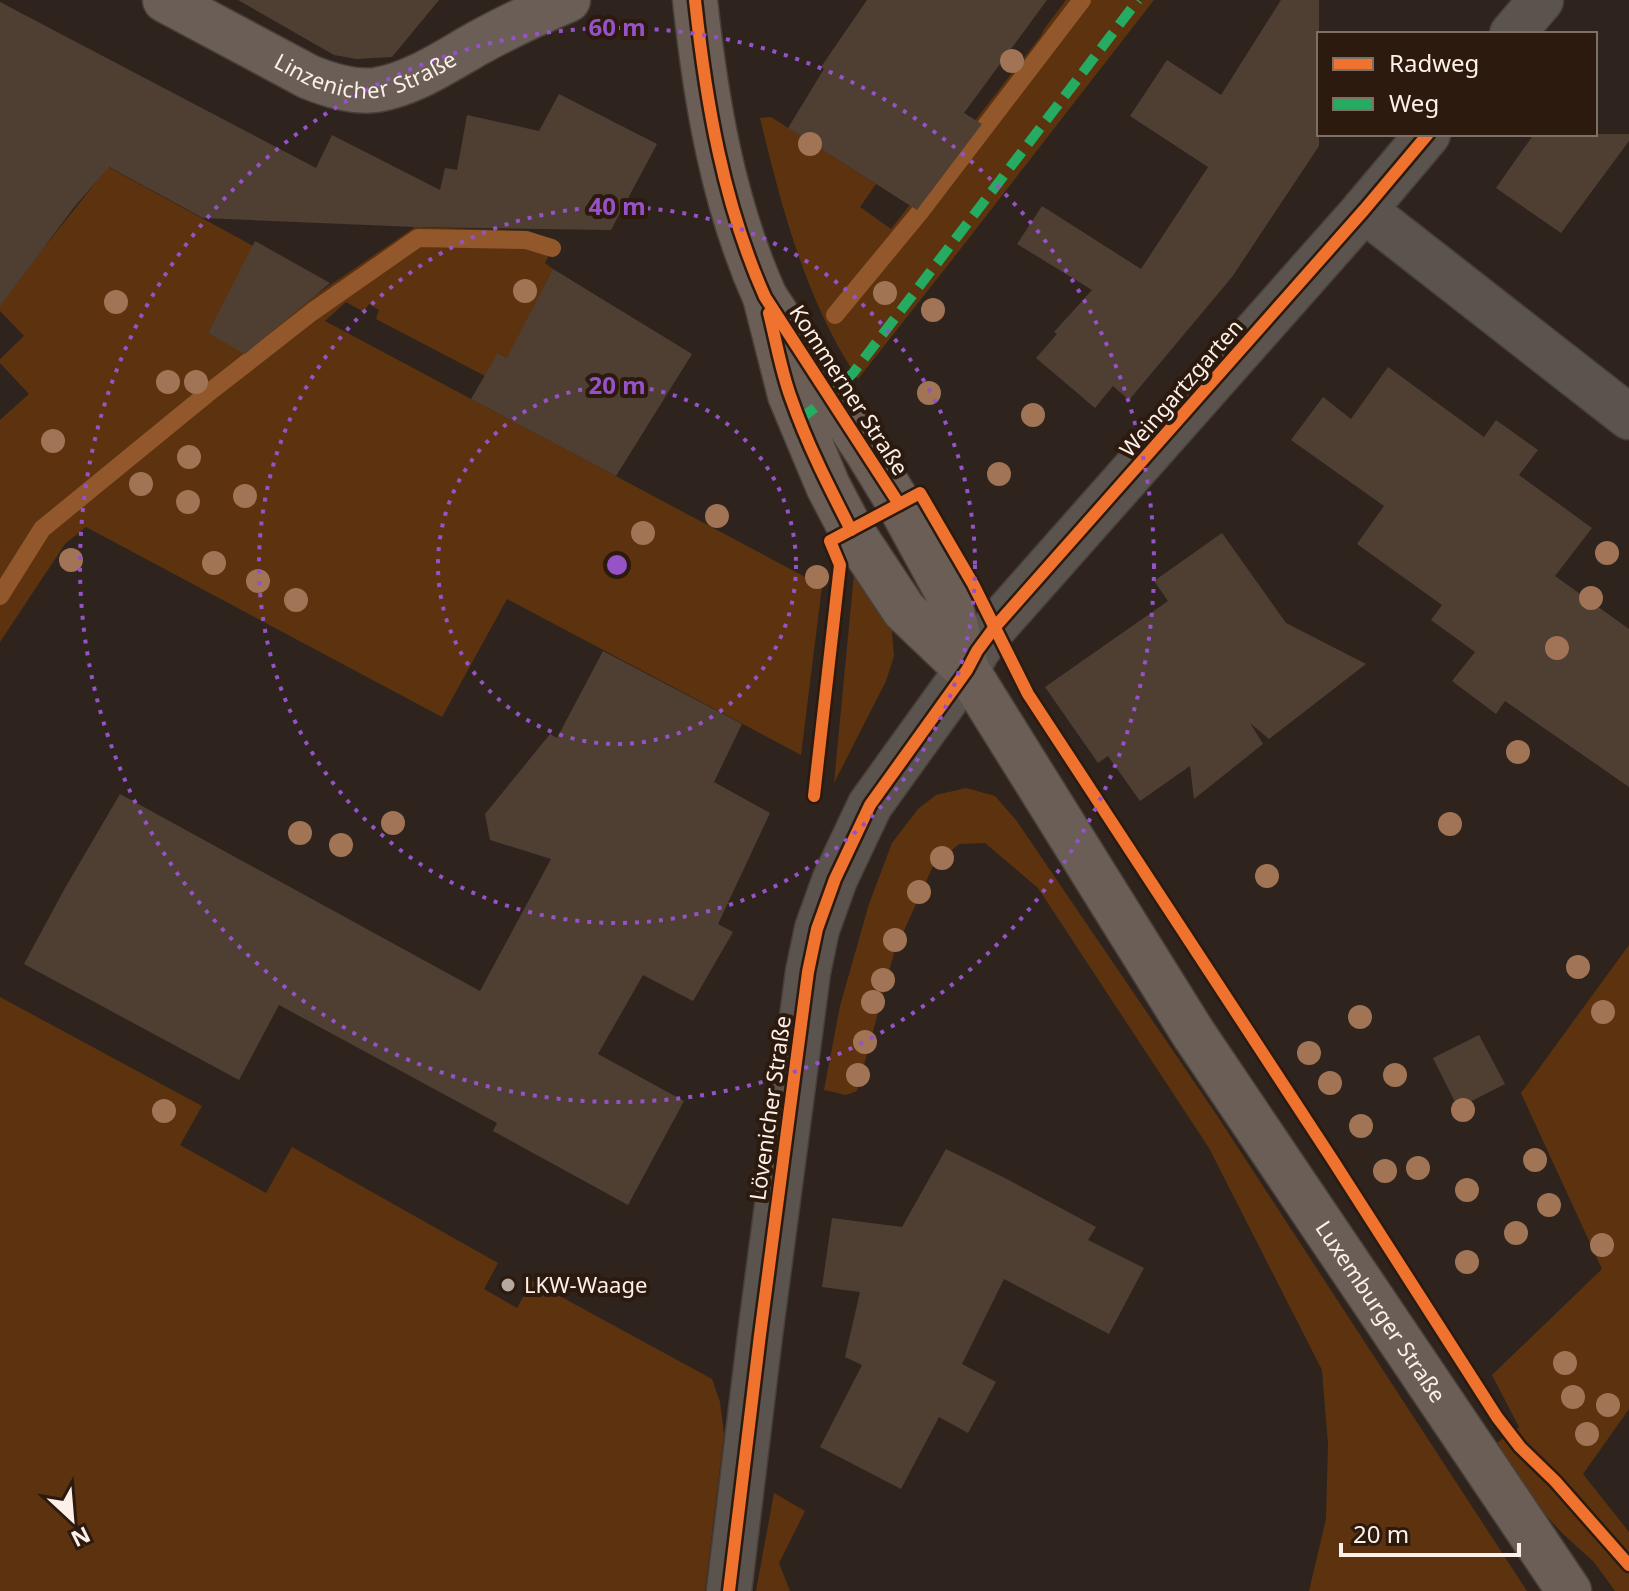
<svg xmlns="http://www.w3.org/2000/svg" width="1629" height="1591" font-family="'Noto Sans',sans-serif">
  <rect width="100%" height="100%" fill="#2e241d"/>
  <!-- green -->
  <g fill="#5d330f">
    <path d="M1066,0H1154L948,265L858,379C806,301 782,209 760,118L771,117L876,184L860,207L891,229L1040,37L1045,28Z"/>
    <polygon points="108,167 270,255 217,316 208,333 245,353 307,301 415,227 529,231 556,241 545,263 553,269 531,312 531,373 499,353 485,376 376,319 379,310 369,304 364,312 346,302 325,321 822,586 801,755 507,599 442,717 86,527 65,544 0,642 0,420 29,394 0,363 0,359 24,336 0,311 0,207 46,245"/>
    <polygon points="855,564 891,620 894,656 886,681 834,783"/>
    <polygon points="966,788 995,796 1016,820 1216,1114 1527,1591 1309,1591 1326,1519 1328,1444 1322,1370 1209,1148 1038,888 985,843 959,844 933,866 894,953 857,1091 846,1095 824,1090 840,1006 869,904 892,843 918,809 936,795"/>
    <polygon points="1629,945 1629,1409 1583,1474 1629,1532 1629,1591 1615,1591 1594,1562 1562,1533 1535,1503 1497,1443 1519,1427 1492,1375 1602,1269 1521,1093"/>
    <polygon points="0,997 202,1106 180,1145 266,1193 292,1147 498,1263 484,1289 517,1308 532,1281 712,1379 720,1402 724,1434 705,1591 0,1591"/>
    <polygon points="774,1493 805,1511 779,1563 790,1591 756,1591"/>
  </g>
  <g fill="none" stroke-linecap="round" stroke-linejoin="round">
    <!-- stream -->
    <g stroke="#92582c" stroke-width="18">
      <polyline points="835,315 920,212 1082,0"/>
      <polyline points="0,596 42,529 207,394 312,312 418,238 526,240 552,248"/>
    </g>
  </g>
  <!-- building -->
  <g fill="#4f3f33">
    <polygon points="238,0 439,0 392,57 356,59 334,55"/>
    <polygon points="867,0 1047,0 964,113 982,124 917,210 788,128 824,69 821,67"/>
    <polygon points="1281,0 1319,0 1319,146 1232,277 1129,400 1113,386 1095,408 1036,358 1057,334 1054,332 1092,290 1017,244 1042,206 1141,269 1208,167 1130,116 1167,60 1221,95"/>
    <polygon points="0,2 316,168 332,135 440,190 445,168 457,170 467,115 539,131 559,94 657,144 611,230 415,227 203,218 109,167 75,206 0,306"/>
    <polygon points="1534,134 1629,134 1629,141 1561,233 1496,188"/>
    <polygon points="255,241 330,283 245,354 208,333"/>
    <polygon points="553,269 692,354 616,476 471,399 498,353 507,358"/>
    <polygon points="1388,367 1484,437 1496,420 1538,450 1519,475 1592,528 1555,576 1629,629 1629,787 1505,701 1496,714 1452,681 1475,652 1431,620 1442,605 1357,544 1384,506 1291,440 1323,397 1351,419"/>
    <polygon points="1222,533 1286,623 1366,664 1269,739 1250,723 1263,744 1194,799 1190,766 1140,801 1108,756 1098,763 1045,687 1168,601 1154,581"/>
    <polygon points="603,651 742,724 714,782 770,813 718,924 733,932 693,1001 643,975 598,1054 684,1101 628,1205 493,1131 497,1123 279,1005 239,1080 24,964 65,888 120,794 480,991 551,859 490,840 485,814 550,734 557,738"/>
    <polygon points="1479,1035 1505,1084 1458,1108 1433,1058"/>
    <polygon points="946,1149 1005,1178 1096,1227 1088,1240 1144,1268 1109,1334 1004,1279 962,1364 996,1382 968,1433 939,1417 901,1489 820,1447 862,1365 845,1357 860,1292 822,1287 832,1218 902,1227"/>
  </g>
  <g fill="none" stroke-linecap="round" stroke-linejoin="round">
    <!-- minor casing -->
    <g stroke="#483f39" stroke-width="47">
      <g id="minor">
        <polyline points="1512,34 1541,0"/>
        <polyline points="1364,210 1629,417"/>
        <polyline points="729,1591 760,1335 808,972 817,929 835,879 870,805 967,670 977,651 994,628 1364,210 1428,134"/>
      </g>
    </g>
    <!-- major casing -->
    <g stroke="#483f39" stroke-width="47">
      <g id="major">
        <path id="s1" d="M165,0L309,77C329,85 353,93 376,90C413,84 446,61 478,43C507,27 537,13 568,0"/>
        <path d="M695,0C706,102 723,203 765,297L868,453L899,504L947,592L967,670"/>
        <path id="s2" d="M765,297L790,395L828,486L851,530L904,610L967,670L1193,1033L1569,1591"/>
      </g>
    </g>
    <!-- path -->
    <polyline stroke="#615a54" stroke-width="5" stroke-dasharray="8 4" stroke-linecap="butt" points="815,790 836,605"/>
    <!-- minor -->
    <use href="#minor" stroke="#5b534d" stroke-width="44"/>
    <!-- major -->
    <use href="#major" stroke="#6a5e56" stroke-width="44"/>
    <!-- quiet -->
    <polyline stroke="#26ab63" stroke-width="10" stroke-dasharray="20 10" stroke-linecap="butt" points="799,420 830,396 853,373 1138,0"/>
    <!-- cycleway casing -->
    <g stroke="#2b1a0d" stroke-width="17">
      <g id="cycleway">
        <path d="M695,0C706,102 723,203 765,297L899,504"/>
        <path d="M769,313C776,341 781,371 791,398C807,444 829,487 851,530"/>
        <polyline points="814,796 840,565 830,541 920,493 973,584 1028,694 1332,1159 1497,1417 1520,1447 1555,1481 1629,1565"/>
        <polyline points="729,1591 760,1335 808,972 817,929 835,879 870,805 967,670 977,651 994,628 1364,210 1428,134"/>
      </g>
    </g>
    <!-- cycleway -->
    <use href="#cycleway" stroke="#ef722f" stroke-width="12"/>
  </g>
  <!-- trees -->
  <g fill="#a07455">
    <circle cx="1012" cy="61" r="12"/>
    <circle cx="810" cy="144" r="12"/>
    <circle cx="525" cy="291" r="12"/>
    <circle cx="885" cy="293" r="12"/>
    <circle cx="116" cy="302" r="12"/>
    <circle cx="933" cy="310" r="12"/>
    <circle cx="168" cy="382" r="12"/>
    <circle cx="196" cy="382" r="12"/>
    <circle cx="929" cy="393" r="12"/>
    <circle cx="1033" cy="415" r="12"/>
    <circle cx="53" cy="441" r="12"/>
    <circle cx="189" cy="457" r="12"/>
    <circle cx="999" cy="474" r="12"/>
    <circle cx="141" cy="484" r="12"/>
    <circle cx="245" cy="496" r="12"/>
    <circle cx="188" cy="502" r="12"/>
    <circle cx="717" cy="516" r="12"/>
    <circle cx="643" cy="533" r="12"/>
    <circle cx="1607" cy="553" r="12"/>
    <circle cx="71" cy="560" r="12"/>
    <circle cx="214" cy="563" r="12"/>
    <circle cx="817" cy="577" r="12"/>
    <circle cx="258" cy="581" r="12"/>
    <circle cx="1591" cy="598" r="12"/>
    <circle cx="296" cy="600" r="12"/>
    <circle cx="1557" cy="648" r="12"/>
    <circle cx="1518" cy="752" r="12"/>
    <circle cx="393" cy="823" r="12"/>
    <circle cx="1450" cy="824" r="12"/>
    <circle cx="300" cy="833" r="12"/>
    <circle cx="341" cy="845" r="12"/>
    <circle cx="942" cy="858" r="12"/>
    <circle cx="1267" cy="876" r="12"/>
    <circle cx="919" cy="892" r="12"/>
    <circle cx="895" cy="940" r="12"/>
    <circle cx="1578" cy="967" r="12"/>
    <circle cx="883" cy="980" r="12"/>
    <circle cx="873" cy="1002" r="12"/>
    <circle cx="1603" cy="1012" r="12"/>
    <circle cx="1360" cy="1017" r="12"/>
    <circle cx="865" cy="1042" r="12"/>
    <circle cx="1309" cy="1053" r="12"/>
    <circle cx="858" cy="1075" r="12"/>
    <circle cx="1395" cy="1075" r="12"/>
    <circle cx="1330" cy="1083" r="12"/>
    <circle cx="1463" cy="1110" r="12"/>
    <circle cx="164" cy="1111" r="12"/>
    <circle cx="1361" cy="1126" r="12"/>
    <circle cx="1535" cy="1160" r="12"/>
    <circle cx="1418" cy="1168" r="12"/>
    <circle cx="1385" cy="1171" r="12"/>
    <circle cx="1467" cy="1190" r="12"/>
    <circle cx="1549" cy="1205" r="12"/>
    <circle cx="1516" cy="1233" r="12"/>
    <circle cx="1602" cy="1245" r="12"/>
    <circle cx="1467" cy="1262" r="12"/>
    <circle cx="1565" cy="1363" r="12"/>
    <circle cx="1573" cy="1397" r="12"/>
    <circle cx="1608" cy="1405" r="12"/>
    <circle cx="1587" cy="1434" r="12"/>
  </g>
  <!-- distance rings -->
  <g fill="none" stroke="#9553c7" stroke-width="4" stroke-dasharray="4 8">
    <circle cx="617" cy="565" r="179"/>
    <circle cx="617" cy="565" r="358"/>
    <circle cx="617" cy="565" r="537"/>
  </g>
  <!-- markers -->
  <circle fill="#b5a9a1" stroke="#2b1a0d" stroke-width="3" cx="508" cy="1285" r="8"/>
  <g text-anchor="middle" stroke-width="8" stroke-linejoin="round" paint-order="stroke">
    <!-- street labels -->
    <g font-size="22" fill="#fdf0e8" stroke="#2b1a0d">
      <text dy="8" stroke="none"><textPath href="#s1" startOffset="222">Linzenicher Straße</textPath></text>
      <text transform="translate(1181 388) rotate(-49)" y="8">Weingartzgarten</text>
      <text transform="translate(849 390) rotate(57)" y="8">Kommerner Straße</text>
      <text transform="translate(770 1108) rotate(-82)" y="8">Lövenicher Straße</text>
      <text dy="8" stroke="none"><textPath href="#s2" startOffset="1196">Luxemburger Straße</textPath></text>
    </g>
    <!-- poi labels -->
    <g font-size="22" fill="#fdf0e8" stroke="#2b1a0d" text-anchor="start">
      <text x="524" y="1293">LKW-Waage</text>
    </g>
  </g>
  <circle cx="617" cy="565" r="12" fill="#9553c7" stroke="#2b1a0d" stroke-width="4"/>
  <g font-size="24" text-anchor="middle" font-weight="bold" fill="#9553c7" stroke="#2b1a0d" stroke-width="8" stroke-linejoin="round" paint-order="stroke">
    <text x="617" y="36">60 m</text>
    <text x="617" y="215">40 m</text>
    <text x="617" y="394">20 m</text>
  </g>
  <!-- legend -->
  <rect x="1317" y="32" width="280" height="104" fill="#2b1a0d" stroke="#7f7065" stroke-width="2"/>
  <rect x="1333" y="58" width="40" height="12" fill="#ef722f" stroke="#7f7065" stroke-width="2"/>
  <text x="1389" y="72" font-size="24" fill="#fdf0e8">Radweg</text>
  <rect x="1333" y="98" width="40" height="12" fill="#26ab63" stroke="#7f7065" stroke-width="2"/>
  <text x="1389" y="112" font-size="24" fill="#fdf0e8">Weg</text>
  <!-- north arrow -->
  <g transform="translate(72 1519) rotate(154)" stroke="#2b1a0d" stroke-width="6" paint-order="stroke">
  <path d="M0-6L14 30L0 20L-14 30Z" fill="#fdf0e8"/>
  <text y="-12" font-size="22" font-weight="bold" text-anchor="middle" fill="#fdf0e8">N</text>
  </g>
  <!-- scale -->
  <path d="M1341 1543v12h178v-12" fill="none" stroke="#fdf0e8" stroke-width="4"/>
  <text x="1353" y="1543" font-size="24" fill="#fdf0e8" stroke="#2b1a0d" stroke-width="6" paint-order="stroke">20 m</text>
</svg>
